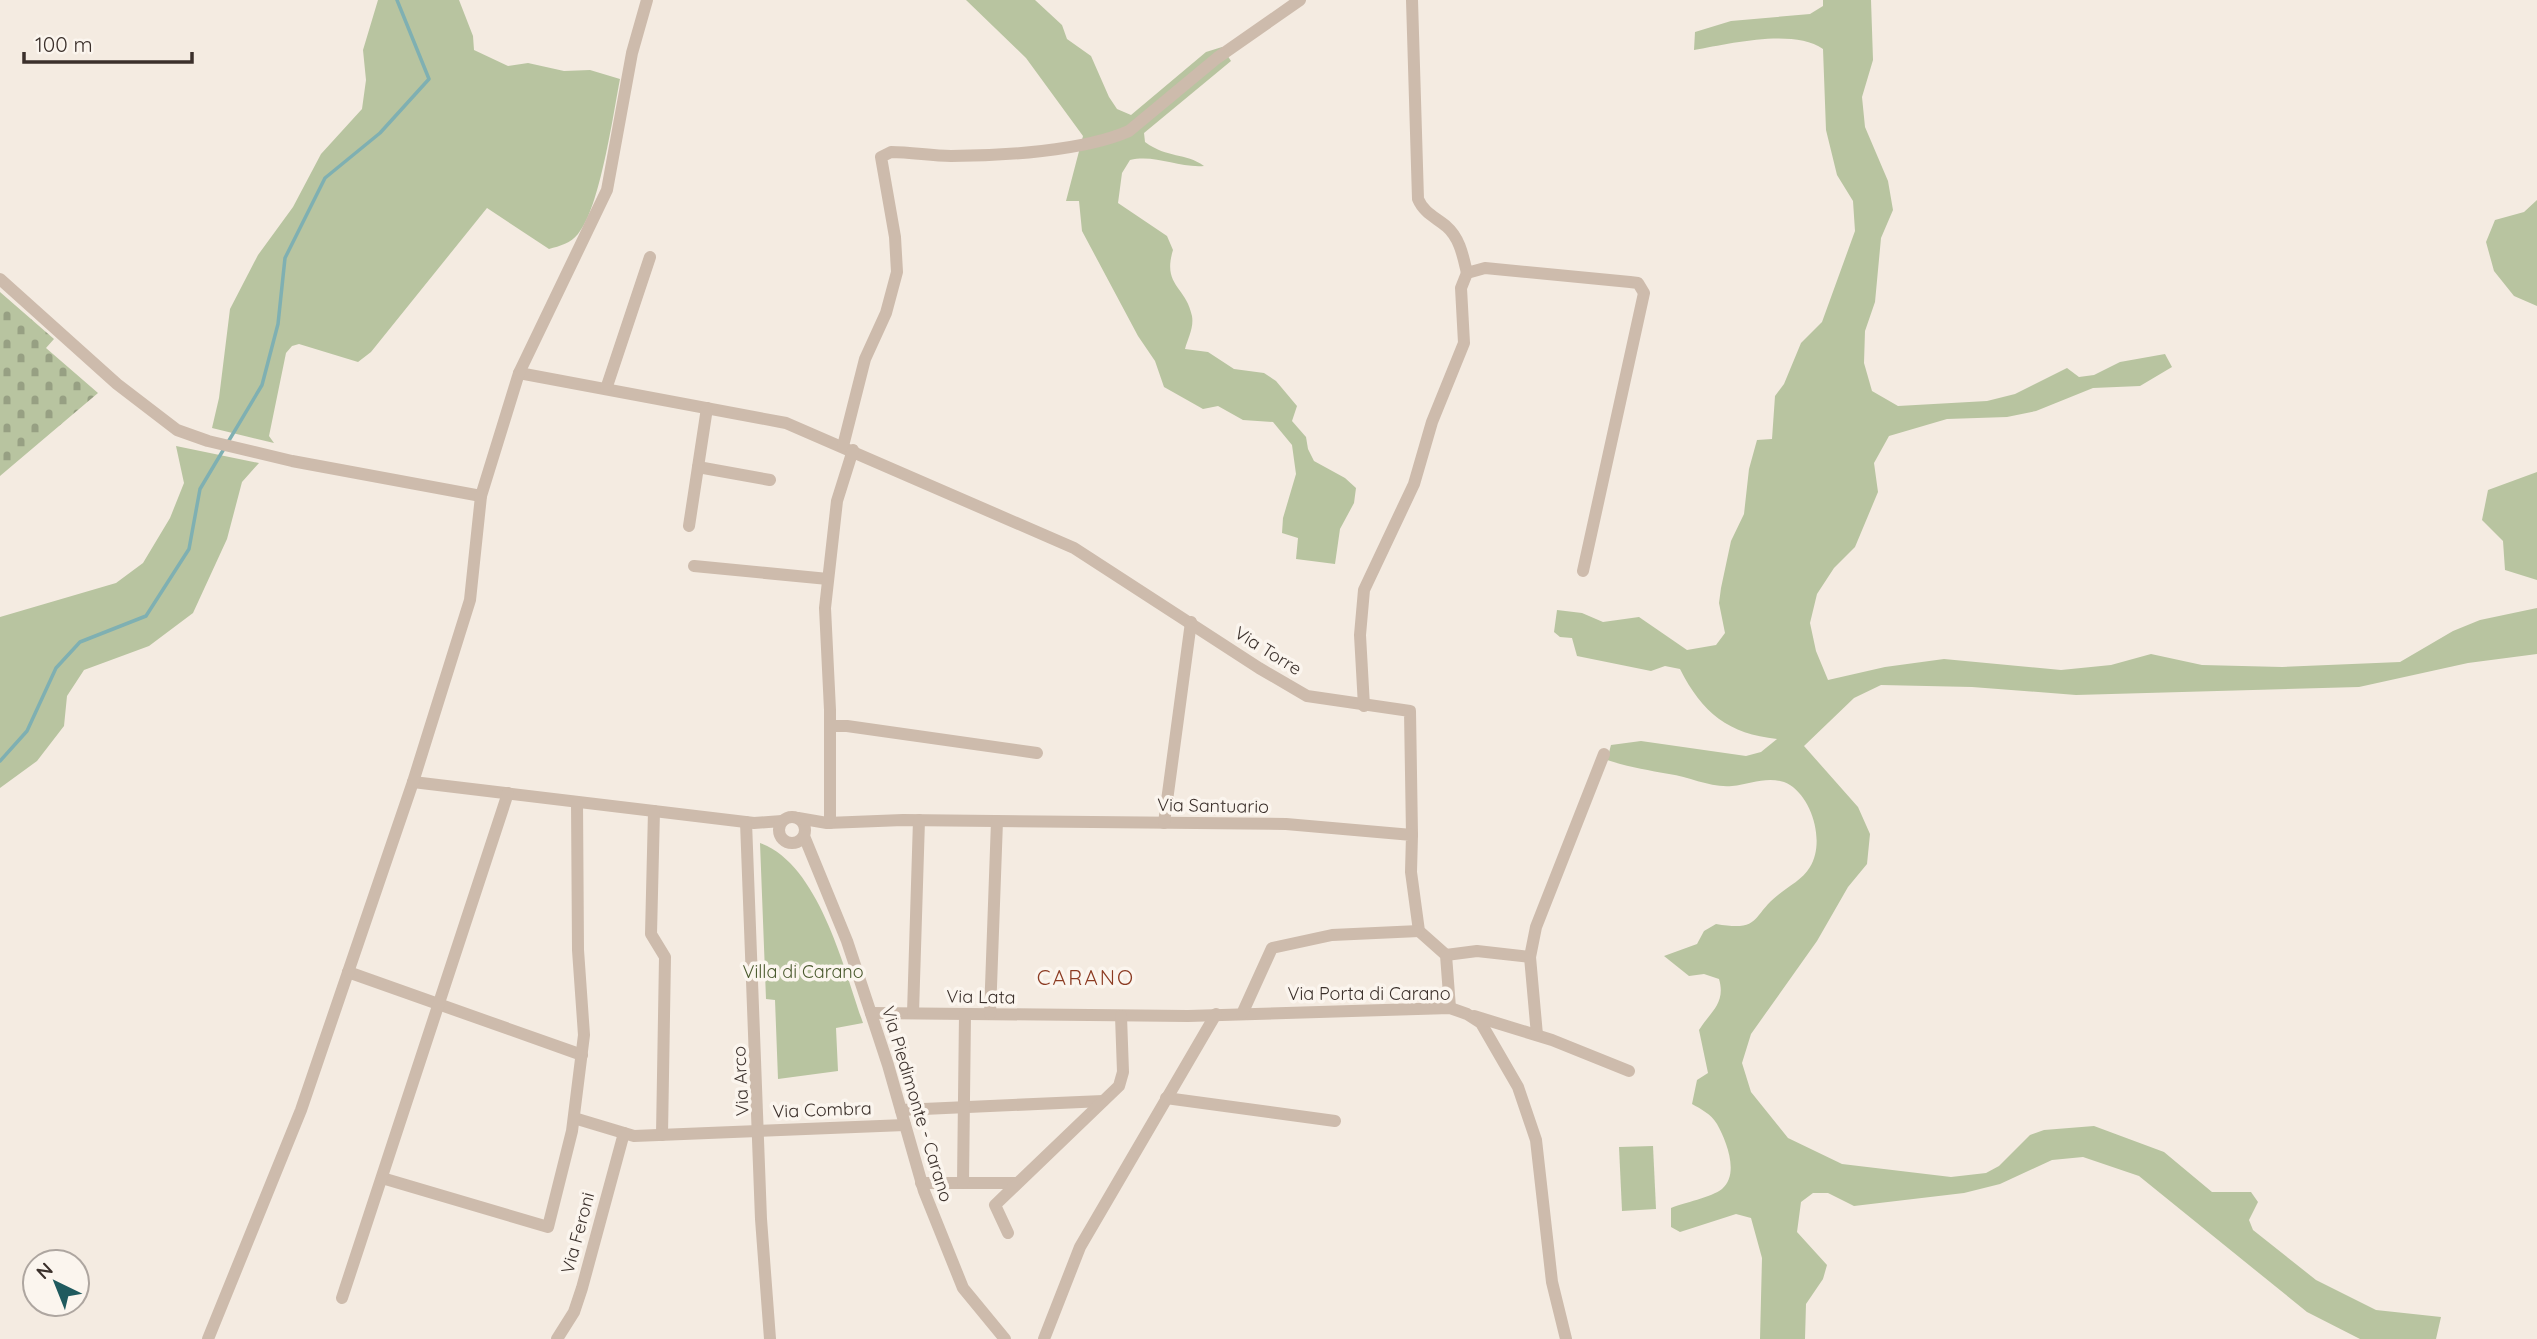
<svg xmlns="http://www.w3.org/2000/svg" width="2537" height="1339" font-family="Quicksand,sans-serif">
  <defs>
    <pattern id="cemetery-stones" width="16" height="16" patternUnits="userSpaceOnUse" patternTransform="scale(1.75)"><rect width="16" height="16" fill="#b8c4a0"/><path d="M2 7V4a2 2 0 0 1 4 0v3zM10 15v-3a2 2 0 0 1 4 0v3z" fill="#97a083"/></pattern>
  </defs>
  <rect width="100%" height="100%" fill="#f4ebe1"/>
  <!-- green -->
  <g fill="#b8c4a0">
    <path d="M378,0H459L473,36L474,50L508,66L528,63L564,71L590,70L620,79C613,115 600,208 578,234C571,243 560,246 549,249L487,208L371,352L358,362L299,344L292,346L286,353L269,436L274,443L212,428L219,398L230,309L258,255L293,207L321,154L362,109L366,80L363,50Z"/>
    <path d="M966,0H1035L1062,25L1067,39L1091,56L1109,97L1117,109L1131,115L1206,52L1222,47L1231,61L1144,133L1145,142C1168,159 1185,152 1204,166C1178,168 1155,154 1130,160L1122,173L1118,203L1167,236L1173,250C1162,286 1186,286 1192,316C1194,328 1188,338 1185,349L1208,352L1234,369L1264,373L1276,381L1297,406L1292,421L1306,437L1308,449L1314,461L1345,478L1356,488L1354,503L1340,529L1335,564L1296,559L1298,538L1282,533L1283,518L1296,474L1292,445L1273,422L1243,420L1218,406L1203,409L1164,387L1155,361L1138,336L1082,231L1079,201H1066L1083,136L1026,58Z"/>
    <path d="M1823,0H1871L1873,60L1862,97L1865,127L1888,181L1893,210L1881,238L1875,302L1865,331L1864,363L1872,391L1898,406L1987,401L2015,394L2067,368L2079,377L2094,375L2120,362L2165,354L2172,367L2140,386L2093,388L2036,411L2007,417L1947,419L1889,436L1874,463L1878,492L1855,547L1834,568L1817,594L1810,623L1816,651L1828,680L1885,667L1944,659L2061,670L2111,665L2151,654L2202,665L2282,667L2400,662L2453,631L2480,620L2537,608V654L2468,663L2359,687L2076,695L1972,687L1881,685L1854,698L1804,746L1858,807L1870,834L1867,864L1848,887L1817,941L1751,1034L1742,1063L1751,1092L1788,1138L1842,1164L1951,1177L1986,1173L1999,1166L2030,1135L2044,1130L2094,1126L2164,1152L2212,1192H2251L2258,1202L2249,1220L2253,1230L2316,1280L2376,1310L2441,1317L2436,1339H2360L2307,1312L2139,1176L2083,1157L2052,1160L2000,1184L1964,1193L1854,1206L1828,1193H1813L1801,1202L1797,1232L1827,1265L1823,1279L1806,1304L1805,1339H1760L1762,1258L1751,1218L1736,1214L1680,1232L1671,1227V1208C1683,1203 1712,1197 1722,1189C1740,1174 1726,1140 1717,1124C1711,1114 1701,1109 1692,1104L1697,1080L1708,1073L1699,1030C1711,1011 1726,1003 1719,979L1704,974L1689,976L1664,956L1697,944L1704,931L1716,924C1762,932 1751,916 1778,895C1789,886 1803,879 1810,867C1825,843 1813,800 1790,785C1771,774 1752,784 1732,786C1711,788 1690,777 1669,774C1647,770 1628,767 1607,760L1611,745L1641,741L1746,756L1761,752L1777,739C1729,734 1702,713 1680,669L1665,666L1651,671L1577,656L1572,638L1560,637L1554,632L1557,610L1582,613L1603,622L1639,617L1687,650L1716,645L1725,633L1719,603L1721,588L1731,541L1744,514L1749,469L1757,440L1772,439L1775,396L1784,384L1801,343L1822,322L1855,231L1853,201L1837,175L1826,130L1823,49C1793,28 1729,44 1694,50L1695,32L1731,21L1810,14L1823,6Z"/>
    <polygon points="2537,200 2537,306 2514,296 2494,271 2486,242 2495,220 2524,212"/>
    <polygon points="176,446 259,463 242,482 227,539 193,613 149,646 84,670 67,696 64,726 37,761 0,788 0,617 116,583 143,563 170,518 184,483"/>
    <polygon points="2537,472 2537,580 2505,570 2503,541 2482,520 2488,490"/>
    <path d="M760,843C819,864 844,969 863,1023L836,1028L838,1071L778,1079L775,1000L766,999Z"/>
    <polygon points="1653,1146 1656,1209 1622,1211 1619,1147"/>
  </g>
  <!-- cemetery -->
  <polygon fill="url(#cemetery-stones)" points="0,292 54,339 46,348 98,393 0,476"/>
  <g fill="none" stroke-linecap="round" stroke-linejoin="round">
    <!-- stream -->
    <polyline stroke="#7fb0b2" stroke-width="3.5" points="0,761 27,731 56,668 80,642 146,616 189,549 200,489 262,385 278,324 285,258 325,178 380,133 429,79 397,0"/>
    <!-- minor -->
    <g stroke="#cdbbac" stroke-width="12">
      <path d="M1412,0L1418,199C1424,213 1435,217 1446,226C1460,238 1463,256 1467,273L1485,268L1630,282L1638,283L1644,293L1583,571"/>
      <polyline points="0,279 117,384 177,430 208,441 292,461 481,496"/>
      <polyline points="519,373 786,423 1074,548 1259,668 1307,696 1410,711 1412,835"/>
      <polyline points="606,389 650,257"/>
      <path d="M843,446L865,359L886,313L897,272L895,237L881,157L891,152C912,152 931,156 951,156C1001,156 1084,151 1129,131L1217,58L1300,0"/>
      <polyline points="698,467 770,480"/>
      <polyline points="689,526 707,408"/>
      <polyline points="694,566 828,579"/>
      <polyline points="1364,706 1360,635 1364,590 1414,484 1432,422 1464,343 1461,288 1467,273"/>
      <polyline points="830,726 847,726 1037,753"/>
      <polyline points="413,782 754,823 782,821"/>
      <polyline points="654,811 651,934 665,957 662,1135"/>
      <circle cx="792" cy="830" r="13"/>
      <polyline points="798,818 827,823 903,820 1286,824 1412,835 1411,872 1419,931 1446,955 1450,1008"/>
      <polyline points="746,822 761,1219 770,1339"/>
      <polyline points="830,823 830,710 825,608 837,501 853,450"/>
      <polyline points="1164,823 1191,622"/>
      <polyline points="804,836 847,941 888,1065 924,1191 963,1288 1005,1339"/>
      <polyline points="1446,955 1477,951 1530,957"/>
      <polyline points="348,972 582,1055"/>
      <polyline points="871,1013 1188,1016 1450,1008 1467,1014 1481,1023 1518,1087 1536,1140 1552,1282 1566,1339"/>
      <polyline points="913,1013 919,820"/>
      <polyline points="990,1014 997,821"/>
      <polyline points="1242,1014 1272,948 1332,935 1419,931"/>
      <polyline points="1474,1016 1552,1040 1629,1071"/>
      <polyline points="1537,1035 1530,957 1536,927 1604,754"/>
      <polyline points="1166,1098 1335,1121"/>
      <polyline points="901,1110 1103,1101"/>
      <polyline points="574,1118 634,1136 905,1125"/>
      <polyline points="382,1178 548,1227 572,1131 584,1035 578,950 577,802"/>
      <polyline points="921,1183 1016,1183"/>
      <polyline points="963,1183 965,1014"/>
      <polyline points="1008,1233 995,1205 1119,1086 1123,1072 1121,1016"/>
      <polyline points="342,1298 508,793"/>
      <polyline points="208,1339 301,1110 413,782 470,600 481,496 519,373 607,190 632,53 647,0"/>
      <polyline points="557,1339 574,1312 582,1288 624,1133"/>
      <polyline points="1044,1339 1080,1247 1216,1014"/>
    </g>
  </g>
  <g text-anchor="middle" stroke-width="7" stroke-linejoin="round" paint-order="stroke">
    <!-- street labels -->
    <g font-size="18" fill="#3b302b" stroke="#fbf5ee">
      <text transform="translate(1268 651) rotate(32)" y="6">Via Torre</text>
      <text transform="translate(1213 806) rotate(1)" y="6">Via Santuario</text>
      <text x="1369" y="1000">Via Porta di Carano</text>
      <text transform="translate(981 997) rotate(1)" y="6">Via Lata</text>
      <text transform="translate(741 1081) rotate(-93)" y="6">Via Arco</text>
      <text transform="translate(917 1104) rotate(73)" y="6">Via Piedimonte - Carano</text>
      <text transform="translate(822 1110) rotate(-2)" y="6">Via Combra</text>
      <text transform="translate(578 1233) rotate(-75)" y="6">Via Feroni</text>
    </g>
    <!-- park labels -->
    <g font-size="18" fill="#4a5a2e" stroke="#fbf5ee">
      <text x="803" y="978">Villa di Carano</text>
    </g>
    <!-- quarter labels -->
    <g font-size="21" letter-spacing="2" fill="#8c3b22" stroke="#fbf5ee">
      <text x="1086" y="985">CARANO</text>
    </g>
  </g>
  <!-- north arrow -->
  <g transform="translate(56 1283) rotate(317)"><circle r="33" fill="#fbf5ee" stroke="#aea6a0" stroke-width="2"/>
  <path d="M0-5L12 26L0 18L-12 26Z" fill="#1f5a5e"/>
  <text y="-10" font-size="19" font-weight="bold" text-anchor="middle" fill="#3b302b">N</text>
  </g>
  <!-- scale -->
  <path d="M24 52v10h168v-10" fill="none" stroke="#3b302b" stroke-width="3.5"/>
  <text x="35" y="52" font-size="21" fill="#3b302b" stroke="#fbf5ee" stroke-width="5" paint-order="stroke">100 m</text>
</svg>
